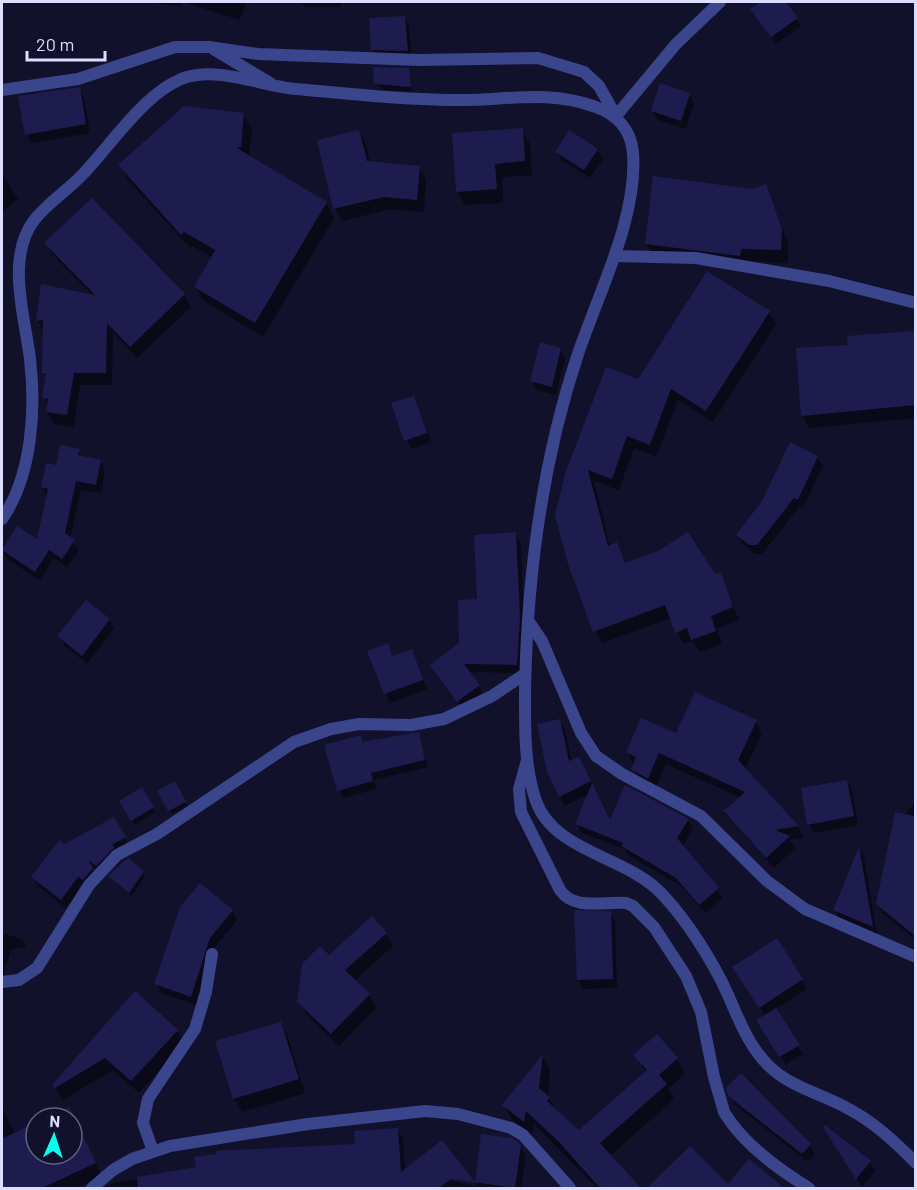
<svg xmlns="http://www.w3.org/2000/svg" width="917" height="1190" font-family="Barlow,sans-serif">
  <rect width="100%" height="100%" fill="#11112c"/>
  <!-- shadow -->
  <g fill="#0007">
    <polygon points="133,2 181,2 181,6"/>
    <polygon points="183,2 246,2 240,20"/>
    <polygon points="301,2 341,2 341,7 305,7"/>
    <polygon points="763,2 784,2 801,26 776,44 752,10"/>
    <polygon points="404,17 409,26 412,60 378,59 373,50"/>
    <polygon points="409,69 412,91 385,90 376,84"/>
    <polygon points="79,89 84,98 90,133 31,143 26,134"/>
    <polygon points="689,94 694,103 686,129 658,120 652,111"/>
    <polygon points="243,115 252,129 249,157 326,203 334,218 263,337 204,301 195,287 213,258 193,246 190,248 128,180 120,165"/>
    <polygon points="522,130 530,144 532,175 502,177 503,203 465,205 457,192"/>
    <polygon points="359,132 366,144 370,163 419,168 426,180 424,212 391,209 342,221 335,208"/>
    <polygon points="597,150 603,159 590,178 562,161 557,152"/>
    <polygon points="2,174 18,199 2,212"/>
    <polygon points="765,186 788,243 788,263 654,256 646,243"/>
    <polygon points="46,243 184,295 191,307 137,358 113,332 112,385 80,385 74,427 54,424 47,412 48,406 44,398 47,377 44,372 45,333 37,320 93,296 53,255"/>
    <polygon points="769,312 776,324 713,422 678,400 656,457 634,448 619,490 594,481 610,546 616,544 626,564 714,576 720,574 739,620 717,628 722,644 700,652 693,641 683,644 671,618 602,643 595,631 557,513 638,381"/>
    <polygon points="916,332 916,418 809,428 803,416 798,350 850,346 849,337"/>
    <polygon points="560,349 565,358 556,395 537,390 532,381"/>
    <polygon points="414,397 431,442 411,449 393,404"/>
    <polygon points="79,450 83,458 100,461 105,470 101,493 81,490 70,539 79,550 67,567 54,558 40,580 8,560 3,551 17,528 38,542 47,496 42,487 57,467"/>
    <polygon points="817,457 823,466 803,508 800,506 762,554 755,554 743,544 737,535"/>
    <polygon points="515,534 521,543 524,627 521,673 469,672 484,695 464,710 432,666 461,643 479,600"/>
    <polygon points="86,602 109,620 114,629 87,664 64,645 59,636"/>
    <polygon points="387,645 393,657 411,651 427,689 390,703 369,652"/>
    <polygon points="560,721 565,730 572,762 584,768 611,822 688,820 693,829 682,847 723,898 705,913 682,887 628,855 625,849 582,833 577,824 589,794 565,806 548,771"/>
    <polygon points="756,722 762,733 745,770 798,827 804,838 790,840 795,848 774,868 724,812 741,798 666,764 655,789 639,781 628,752 677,735"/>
    <polygon points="418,734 428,767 374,780 376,789 343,798 326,747 360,737 363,743"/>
    <polygon points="847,781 852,790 858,825 814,833 809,824"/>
    <polygon points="175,783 187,806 172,814 159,792"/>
    <polygon points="141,789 155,812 135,825 121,802"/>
    <polygon points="916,801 916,940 883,914 877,904 905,815"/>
    <polygon points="113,819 130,847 101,874 90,865 97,878 83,885 66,908 38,886 33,877 65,846"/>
    <polygon points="859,850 864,857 877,934 840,919 835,910"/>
    <polygon points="142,872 145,876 132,896 110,877"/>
    <polygon points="232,911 237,920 215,947 196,1005 161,993 156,984"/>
    <polygon points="610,913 615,922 617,988 583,989 578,980"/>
    <polygon points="2,933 22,939 26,947 11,949 3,978"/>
    <polygon points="385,933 393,946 354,981 369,995 376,1008 339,1046 307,1015 299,1002 329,957"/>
    <polygon points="776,940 807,989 775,1009 803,1054 786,1065 758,1020 765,1016 739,976"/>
    <polygon points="135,993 177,1031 184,1043 139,1093 113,1070 63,1100 54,1085"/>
    <polygon points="280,1023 288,1037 305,1093 242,1112 234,1098"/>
    <polygon points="657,1037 677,1059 685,1074 668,1089 674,1099 610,1156 639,1188 597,1188 534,1124 532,1135 512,1120 504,1105 543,1057 550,1070 548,1097 558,1113 579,1132 647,1073 635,1055"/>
    <polygon points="729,1095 810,1145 815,1154 808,1162 735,1105"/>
    <polygon points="2,1106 15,1134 36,1124 36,1154 72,1154 72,1118 49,1118 68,1109 102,1176 76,1188 2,1188"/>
    <polygon points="397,1129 403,1139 405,1170 444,1176 444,1179 476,1186 482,1135 520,1146 526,1156 521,1188 106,1188 112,1183 198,1168 356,1146"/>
    <polygon points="830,1136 870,1162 875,1171 862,1187"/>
    <polygon points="690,1148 728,1186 749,1161 782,1188 649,1188"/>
  </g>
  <!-- building -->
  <g fill="#1e1c4e">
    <polygon points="761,2 786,2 798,18 771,37 750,9"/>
    <polygon points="405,16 408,51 371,50 369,18"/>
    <polygon points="373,67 409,68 411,87 374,84"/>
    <polygon points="660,83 690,93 681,121 651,111"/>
    <polygon points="80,87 86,124 25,135 18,96"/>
    <polygon points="184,106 244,113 241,147 237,148 327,202 255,323 194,287 215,250 184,232 181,235 118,165"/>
    <polygon points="523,128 525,161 495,164 497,189 456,192 452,133"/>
    <polygon points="359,130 367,161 420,166 417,200 384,197 333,209 317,140"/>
    <polygon points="569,130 598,149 584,170 555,152"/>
    <polygon points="653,176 752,189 766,184 782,229 781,250 741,249 740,256 645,244"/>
    <polygon points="92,198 185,294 130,347 107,323 106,373 74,373 67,415 46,412 48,399 42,398 46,373 42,373 43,320 36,321 41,284 95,295 44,243"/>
    <polygon points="707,271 770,311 706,411 671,389 650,445 627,436 612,479 588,470 608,546 617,542 625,563 658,551 688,532 715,574 721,572 733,607 711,616 716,631 691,640 687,628 675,633 665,605 593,632 568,564 555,515 566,471 606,367 638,379"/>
    <polygon points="914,331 915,405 801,416 796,348 848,345 847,336"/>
    <polygon points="540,342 561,348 552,387 530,381"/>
    <polygon points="414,396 427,433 404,441 391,403"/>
    <polygon points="790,442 818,456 798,500 794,498 757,545 749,545 736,535 762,501"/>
    <polygon points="60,445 80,449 78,455 101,460 96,485 76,481 65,533 75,540 62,559 49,550 35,572 2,550 17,526 37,539 48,489 41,487 46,463 56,465"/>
    <polygon points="516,532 520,617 517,665 464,664 480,685 457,702 430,665 459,643 458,600 477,599 474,535"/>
    <polygon points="86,600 110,619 82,656 57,636"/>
    <polygon points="388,643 392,656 412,649 423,680 384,694 367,651"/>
    <polygon points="695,692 757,720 738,760 799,826 775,830 790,836 766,858 721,808 725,810 745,792 659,753 648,779 631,769 636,757 626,752 641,718 676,733"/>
    <polygon points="560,719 569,761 579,757 591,781 559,797 547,772 537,724"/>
    <polygon points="419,732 425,760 371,773 373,781 337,791 324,745 361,735 362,742"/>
    <polygon points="847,780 854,816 807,825 801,788"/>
    <polygon points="175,781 186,802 168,811 157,791"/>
    <polygon points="592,783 610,820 625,785 689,819 677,838 719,888 699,905 676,878 621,846 623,843 575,824"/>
    <polygon points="142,787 154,807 131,821 119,801"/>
    <polygon points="895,812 915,816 915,936 876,904"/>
    <polygon points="114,817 126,837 112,845 115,847 96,866 89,860 93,868 83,880 78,877 61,900 31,877 59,840 65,844"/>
    <polygon points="859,847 873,927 833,910"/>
    <polygon points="128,858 144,871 129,893 108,876"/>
    <polygon points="200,883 233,910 210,938 191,997 154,984 180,907"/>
    <polygon points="574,910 611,911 613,979 577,980"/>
    <polygon points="372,916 387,933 345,970 370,994 331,1034 297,1002 302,964 320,946 329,955"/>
    <polygon points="777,938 803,979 759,1008 732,967"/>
    <polygon points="135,991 178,1030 131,1081 105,1058 55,1088 52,1085"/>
    <polygon points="776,1008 800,1045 779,1057 756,1020"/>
    <polygon points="281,1022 299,1079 233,1099 215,1041"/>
    <polygon points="657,1034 678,1058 659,1075 667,1084 600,1143 641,1188 600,1188 560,1143 526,1111 524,1122 502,1105 543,1054 539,1088 550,1097 547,1101 579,1130 647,1070 633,1055"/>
    <polygon points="741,1073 811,1144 802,1154 728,1096 726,1088"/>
    <polygon points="69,1107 96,1163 42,1188 2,1188 2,1139 36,1122 36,1154 72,1154 72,1118 45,1118"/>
    <polygon points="825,1125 871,1161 856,1179 823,1127"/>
    <polygon points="398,1128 401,1172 442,1140 475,1182 481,1134 512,1138 521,1145 515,1188 451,1179 439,1188 138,1188 137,1177 196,1167 194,1157 216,1154 216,1151 355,1144 354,1131"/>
    <polygon points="690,1146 728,1184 749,1159 784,1188 647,1188"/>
  </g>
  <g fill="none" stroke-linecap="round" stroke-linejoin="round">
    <!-- minor -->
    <g stroke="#3b458c" stroke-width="12">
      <polyline points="215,50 270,83"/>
      <polyline points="2,90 78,79 175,47 209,47 258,54 419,60 538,58 584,72 599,86 616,116 676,44 720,2"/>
      <polyline points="615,256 696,258 829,281 916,303"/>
      <polyline points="529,622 542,641 581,733 596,756 622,774 701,816 767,881 805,909 916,957"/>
      <path d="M527,760L519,789L521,812L560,890C574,911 603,901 626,903L633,906L654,927L686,976L701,1012L714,1077L724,1112C743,1144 778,1169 809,1188"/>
      <polyline points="2,982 19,980 37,968 89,885 117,855 157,834 294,742 331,729 359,724 411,725 444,719 492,696 525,674"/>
      <polyline points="153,1151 143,1123 148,1099 195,1029 206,992 212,954"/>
      <polyline points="92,1188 113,1170 132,1159 170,1146 308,1124 425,1111 458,1114 511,1128 523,1135 570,1188"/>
    </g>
    <!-- tertiary -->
    <path stroke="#3b458c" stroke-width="12" d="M2,519C32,476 36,410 30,359C25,317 5,257 35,219C49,202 68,190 83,174C111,145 147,89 187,77C220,67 262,86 296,89C351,94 407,100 462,100C507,100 549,90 593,106C615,113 631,128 633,153C638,217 598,294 578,354C542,462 527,578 525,691C525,728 524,766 536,801C553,850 622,856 658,890C684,916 704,948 721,980C736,1010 745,1043 769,1066C790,1087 822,1094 847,1108C874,1122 894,1141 916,1163"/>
  </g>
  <!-- border -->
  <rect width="917" height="1190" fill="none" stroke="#dcddff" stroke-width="6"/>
  <!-- north arrow -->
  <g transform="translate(54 1136) rotate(3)"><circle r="28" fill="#11112c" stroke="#626380" stroke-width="1.5"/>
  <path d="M0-4.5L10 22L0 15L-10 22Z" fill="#08fff0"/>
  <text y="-9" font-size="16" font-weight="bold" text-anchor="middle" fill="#dcddff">N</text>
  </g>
  <!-- scale -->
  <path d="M27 51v9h78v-9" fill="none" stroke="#dcddff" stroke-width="3"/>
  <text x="36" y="51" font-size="18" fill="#dcddff" stroke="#11112c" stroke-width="4.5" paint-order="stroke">20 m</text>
</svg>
